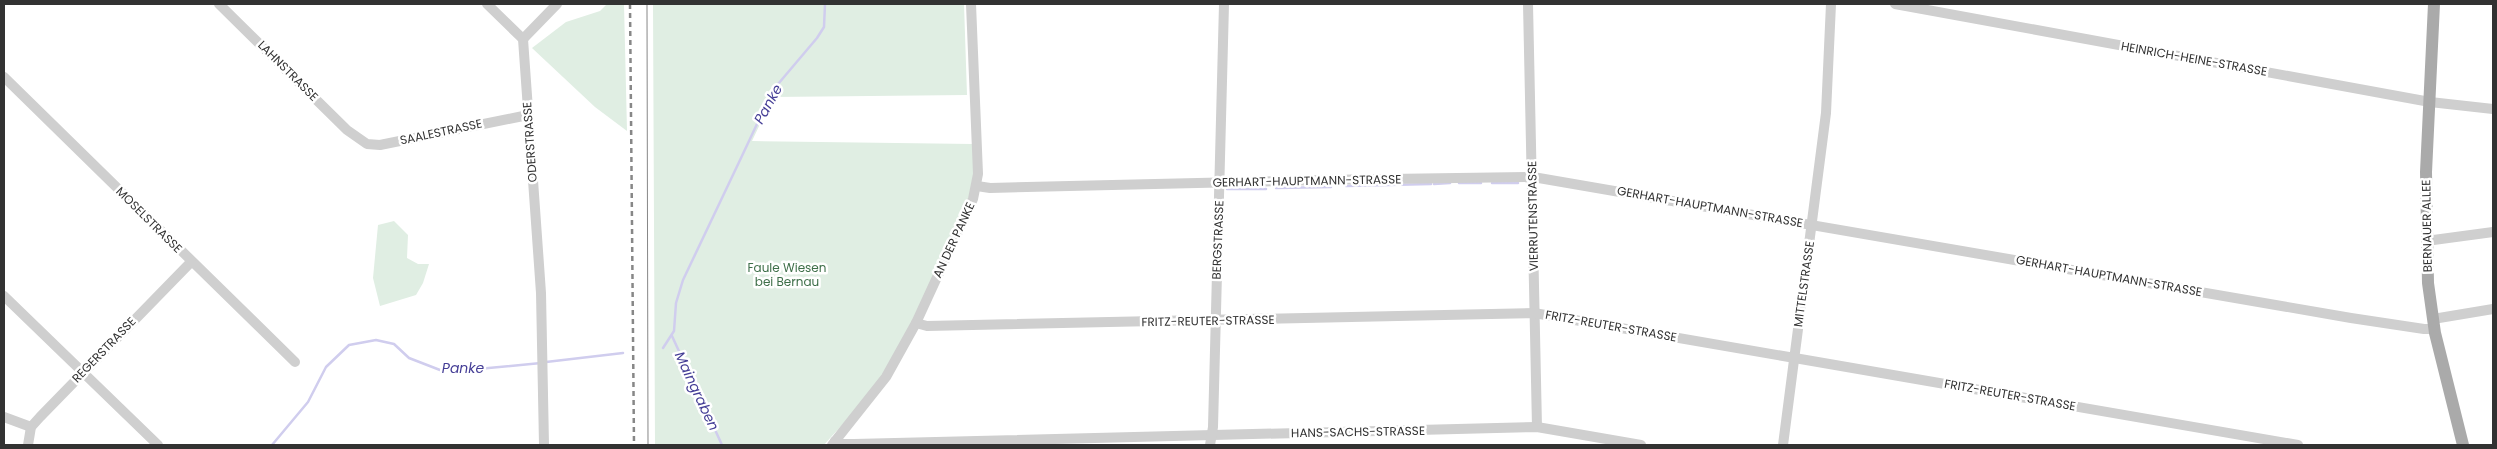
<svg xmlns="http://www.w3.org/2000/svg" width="2497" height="449" font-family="Poppins,sans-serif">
  <rect width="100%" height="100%" fill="#fff"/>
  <!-- green -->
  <g fill="#e0eee3">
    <polygon points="607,4 624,4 627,131 595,107 532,48 566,22 600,11"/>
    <path d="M653,4H964L967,95L773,97L752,141L973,144L974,176L971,192C944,253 920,315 885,372C868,398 845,421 824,445H655Z"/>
    <polygon points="394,221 408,235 407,258 418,264 429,264 423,283 416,295 380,306 373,278 378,225"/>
  </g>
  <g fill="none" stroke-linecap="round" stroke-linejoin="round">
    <!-- stream -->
    <g stroke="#d0cdee" stroke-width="2.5">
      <polyline points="1459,183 1481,183"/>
      <polyline points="1492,183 1518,183"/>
      <polyline points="1434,184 1450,183"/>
      <polyline points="1346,186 1431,184"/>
      <polyline points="1276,188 1331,187"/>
      <polyline points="1227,189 1266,189"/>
      <polyline points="672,336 722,445"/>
      <polyline points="663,348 674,331 676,303 683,280 741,158 773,90 817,38 824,27 825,4"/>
      <polyline points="546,362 623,353"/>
      <polyline points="272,445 308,402 326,367 349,345 376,340 394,344 409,358 440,370 478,369 541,363"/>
    </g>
    <!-- minor -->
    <g stroke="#cfcfcf" stroke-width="10">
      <polyline points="219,4 347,130 367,144 380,145 528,115"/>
      <polyline points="487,4 523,39 541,293 544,445"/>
      <polyline points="1528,4 1537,427"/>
      <polyline points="1895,4 2430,102 2493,109"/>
      <polyline points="523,39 557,4"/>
      <polyline points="4,77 295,362"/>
      <polyline points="977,186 990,188 1319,180 1533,177 2351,318 2424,329 2434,329"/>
      <polyline points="2426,241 2493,232"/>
      <polyline points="4,296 158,445"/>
      <polyline points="2433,319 2493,309"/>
      <polyline points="916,323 927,326 1534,313 2298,445"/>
      <polyline points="4,417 31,427"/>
      <polyline points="835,441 841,444 854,444 1537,427 1641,445"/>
      <polyline points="28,445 31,427 40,417 191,262"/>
      <polyline points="832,445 886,377 916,323 973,199 978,174 971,4"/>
      <polyline points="1210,445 1213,427 1224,4"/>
      <polyline points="1783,445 1826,113 1831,4"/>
    </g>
    <!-- major -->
    <polyline stroke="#aaa" stroke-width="12" points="2434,4 2426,172 2428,283 2435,333 2463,445"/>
    <!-- tram -->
    <polyline stroke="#878787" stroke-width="1" points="647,4 648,445"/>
    <!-- rail -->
    <polyline stroke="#878787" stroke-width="2.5" stroke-dasharray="5 4" stroke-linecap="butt" points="630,4 634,445"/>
  </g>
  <g text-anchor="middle" stroke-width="5" stroke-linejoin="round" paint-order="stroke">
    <!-- street labels -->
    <g font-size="12" fill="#323232" stroke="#fff">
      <text transform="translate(2194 59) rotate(10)" y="4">HEINRICH-HEINE-STRASSE</text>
      <text transform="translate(288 71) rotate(45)" y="4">LAHNSTRASSE</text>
      <text transform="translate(441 132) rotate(-12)" y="4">SAALESTRASSE</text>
      <text transform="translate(530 142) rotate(-94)" y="4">ODERSTRASSE</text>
      <text transform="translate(1307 181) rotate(-1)" y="4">GERHART-HAUPTMANN-STRASSE</text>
      <text transform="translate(1710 207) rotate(10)" y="4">GERHART-HAUPTMANN-STRASSE</text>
      <text transform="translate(1533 216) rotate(-91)" y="4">VIERRUTENSTRASSE</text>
      <text transform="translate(149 220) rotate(45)" y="4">MOSELSTRASSE</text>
      <text transform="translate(2427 226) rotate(-91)" y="4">BERNAUER ALLEE</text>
      <text transform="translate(954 240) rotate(-65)" y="4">AN DER PANKE</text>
      <text transform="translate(1218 240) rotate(-88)" y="4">BERGSTRASSE</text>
      <text transform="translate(2109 276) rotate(10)" y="4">GERHART-HAUPTMANN-STRASSE</text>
      <text transform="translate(1804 284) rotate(-82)" y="4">MITTELSTRASSE</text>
      <text transform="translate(1208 321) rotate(-1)" y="4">FRITZ-REUTER-STRASSE</text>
      <text transform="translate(1611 326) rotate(10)" y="4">FRITZ-REUTER-STRASSE</text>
      <text transform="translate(104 350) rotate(-46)" y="4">REGERSTRASSE</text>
      <text transform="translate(2010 395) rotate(10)" y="4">FRITZ-REUTER-STRASSE</text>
      <text transform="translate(1358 432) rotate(-1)" y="4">HANS-SACHS-STRASSE</text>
    </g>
    <!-- park labels -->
    <g font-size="12" fill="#3e6f49" stroke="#fff">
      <text x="787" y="272">Faule Wiesen<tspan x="787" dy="14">bei Bernau</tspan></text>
    </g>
    <!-- water labels -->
    <g font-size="14" font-style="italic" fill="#453e96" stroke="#fff">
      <text transform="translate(768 104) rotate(-61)" y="5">Panke</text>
      <text x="463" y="373">Panke</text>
      <text transform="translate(697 391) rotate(65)" y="5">Maingraben</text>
    </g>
  </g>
  <!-- border -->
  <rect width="2497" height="449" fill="none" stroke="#323232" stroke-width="10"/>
</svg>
